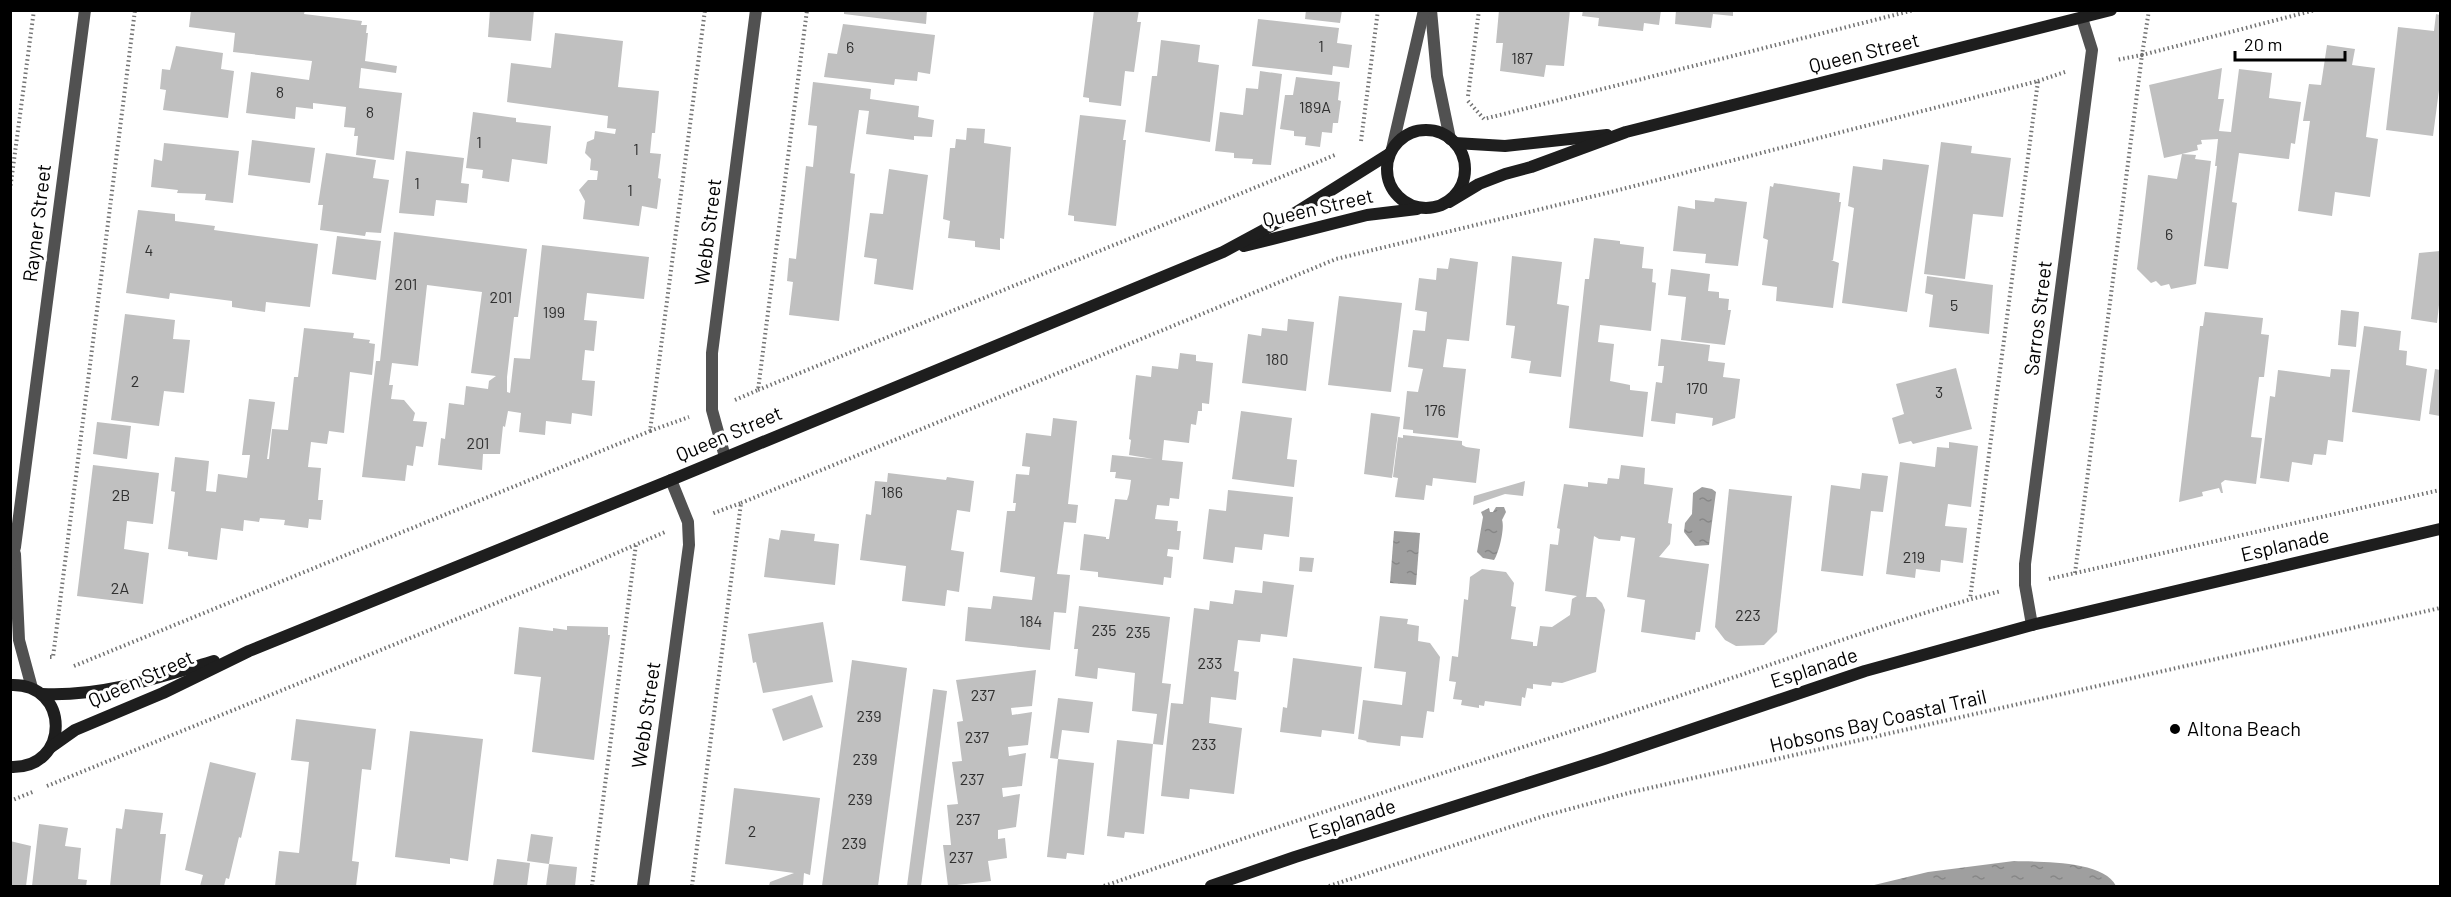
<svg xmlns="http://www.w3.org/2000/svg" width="2451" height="897" font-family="Barlow,sans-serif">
  <defs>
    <pattern id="water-ripples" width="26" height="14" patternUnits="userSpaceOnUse" patternTransform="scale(1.5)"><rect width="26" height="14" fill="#9f9f9f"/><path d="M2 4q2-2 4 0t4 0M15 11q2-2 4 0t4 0" fill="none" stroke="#878787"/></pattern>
  </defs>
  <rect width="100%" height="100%" fill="#fff"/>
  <!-- water -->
  <g fill="url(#water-ripples)">
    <polygon points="1702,487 1712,489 1716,492 1709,545 1695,546 1684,532 1685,523 1692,514 1693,493"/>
    <path d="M1489,508L1490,512H1493L1496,507H1504L1506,512L1502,520C1505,527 1499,553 1494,560L1483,558L1477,552L1483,517L1481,512Z"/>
    <polygon points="1394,531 1420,533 1416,585 1390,583"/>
    <path d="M2014,861C2039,862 2104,860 2116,886H1870L1928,872Z"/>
  </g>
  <!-- building -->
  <g fill="#c0c0c0">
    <polygon points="191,10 305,10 304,14 362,21 361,25 367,25 366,33 368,33 365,61 397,66 396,73 361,68 359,88 402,93 394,160 356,155 358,136 354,136 355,128 344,127 346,107 313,103 313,109 296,107 295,119 246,113 251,72 309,80 312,61 233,52 235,33 189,27"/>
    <polygon points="490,10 534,10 531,41 488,37"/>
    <polygon points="844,10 927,10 926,24 844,14"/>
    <polygon points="1094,10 1139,10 1137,22 1141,22 1134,72 1125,71 1121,106 1089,102 1089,98 1083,97"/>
    <polygon points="1306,10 1342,10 1340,23 1305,19"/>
    <polygon points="1499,10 1570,10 1564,66 1546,65 1544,77 1500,71 1503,43 1496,43"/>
    <polygon points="1583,10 1661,10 1659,25 1644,23 1643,31 1598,26 1599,18 1582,16"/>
    <polygon points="1676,10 1733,10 1733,16 1713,14 1711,28 1675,24"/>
    <polygon points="2436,14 2440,15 2440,90 2439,90 2433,136 2386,130 2398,27 2434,31"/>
    <polygon points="1258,19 1339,28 1337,43 1352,45 1349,68 1333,66 1332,75 1252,66"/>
    <polygon points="843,24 935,35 930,74 918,72 917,81 895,79 894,85 824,77 828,53 837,54"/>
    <polygon points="555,33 623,41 618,87 659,91 655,133 652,133 650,153 661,154 658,178 661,179 657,209 642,206 639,226 583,219 585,201 579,190 588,180 597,180 598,171 590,170 591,159 585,153 587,142 594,139 595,131 615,134 616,129 607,128 608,116 507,102 511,63 551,68"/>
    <polygon points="1161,40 1200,45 1198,62 1219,65 1210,142 1145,132 1152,76 1157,76"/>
    <polygon points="2327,45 2355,49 2352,65 2375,68 2366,137 2378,139 2370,197 2335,192 2332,216 2298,211 2310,121 2303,121 2309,84 2321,85"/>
    <polygon points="176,46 223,53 221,69 234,71 228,118 163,110 166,90 160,89 162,69 170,70"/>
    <polygon points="2222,68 2218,99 2224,99 2219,131 2231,132 2239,69 2272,73 2269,98 2301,102 2295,144 2291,143 2289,159 2239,153 2232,202 2237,203 2228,269 2204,266 2217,166 2215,166 2218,139 2201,140 2202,144 2197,145 2198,150 2182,154 2196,155 2195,159 2211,161 2196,284 2171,289 2169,284 2161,286 2156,281 2151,283 2137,269 2148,175 2177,179 2182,154 2164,158 2149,85"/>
    <polygon points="1260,71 1282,74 1271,165 1252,164 1253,159 1234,158 1234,153 1215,151 1220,112 1243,115 1246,88 1258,89"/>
    <polygon points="1296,77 1340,82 1338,100 1341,101 1338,123 1333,123 1332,133 1322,132 1320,147 1305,145 1306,137 1294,136 1294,131 1280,129 1285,95 1293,95"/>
    <polygon points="813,82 871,89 870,99 919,106 918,117 934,120 932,137 914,136 914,140 866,134 869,111 859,110 850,173 855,174 839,321 789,315 793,282 787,281 789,258 796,259 806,166 813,167 817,126 808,125"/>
    <polygon points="473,112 516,118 516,122 551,126 547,164 512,159 509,182 482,178 483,170 466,168"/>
    <polygon points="1080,115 1126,120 1123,140 1126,140 1116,226 1074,221 1074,216 1068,215"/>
    <polygon points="967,128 985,129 984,143 1011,147 1004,239 1000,238 1000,250 975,247 975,241 948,238 950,221 943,219 950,148 955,148 956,139 966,140"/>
    <polygon points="252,140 315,148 310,183 248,175"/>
    <polygon points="1941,142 1972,146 1971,153 2011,158 2003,217 1973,214 1965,279 1924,274"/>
    <polygon points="164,143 239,151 233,203 205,200 206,194 177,193 178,190 151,187 154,159 162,161"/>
    <polygon points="406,151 464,158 461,183 469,184 467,203 436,200 434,216 399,213"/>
    <polygon points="326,153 376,160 373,178 389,180 381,233 366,232 365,236 320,230 323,205 318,205"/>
    <polygon points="1883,159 1929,165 1907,312 1842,303 1854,208 1848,206 1853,166 1882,170"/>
    <polygon points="889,169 928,175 913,290 874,284 877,259 864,257 870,213 883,214"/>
    <polygon points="1774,183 1840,193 1839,202 1841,202 1833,260 1831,260 1839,263 1833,308 1776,301 1777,287 1762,285 1768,240 1763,238 1770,186 1773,187"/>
    <polygon points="1715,198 1747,202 1738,266 1705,263 1706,254 1673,251 1678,206 1695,209 1695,200 1714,202"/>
    <polygon points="138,210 175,214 175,221 215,226 214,230 318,244 310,307 266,302 265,312 232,307 232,301 170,293 169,299 126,293"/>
    <polygon points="394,232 527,249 518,317 514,317 507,377 507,392 510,393 514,358 530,359 542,245 649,257 644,299 587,293 584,320 597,321 594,351 585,350 582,380 595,381 592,416 572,413 571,424 546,421 545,435 519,432 521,413 508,411 505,427 503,426 500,454 483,454 482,470 438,465 441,438 445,439 449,403 464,405 466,386 488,389 489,381 496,376 471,373 482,292 427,285 418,366 392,363 389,385 393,385 391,399 404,400 415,413 413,421 427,422 423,447 416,446 413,466 407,465 405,481 362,477 376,361 380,361"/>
    <polygon points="337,236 381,241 376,280 332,274"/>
    <polygon points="1594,238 1620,241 1620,244 1644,247 1642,268 1653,269 1652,282 1656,283 1651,331 1600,325 1598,342 1614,344 1610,381 1630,385 1630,390 1648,392 1643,437 1569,428 1585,279 1589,279"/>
    <polygon points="2440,251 2440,296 2437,323 2411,319 2419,253"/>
    <polygon points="1512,256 1562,262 1557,304 1569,306 1561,377 1529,373 1531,361 1511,358 1515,326 1506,325"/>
    <polygon points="1450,258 1478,262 1469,341 1447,339 1443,367 1466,369 1458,438 1413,433 1413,430 1403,429 1407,391 1418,392 1423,369 1408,367 1413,330 1425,331 1427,312 1415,310 1419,278 1436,280 1437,268 1448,269"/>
    <polygon points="1671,269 1710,274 1708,291 1719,292 1719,298 1729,299 1728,310 1731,310 1725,345 1681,340 1686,297 1668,295"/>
    <polygon points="1927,276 1993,285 1989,334 1929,327 1933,295 1925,293"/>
    <polygon points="1339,296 1402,303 1391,392 1328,385"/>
    <polygon points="2341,310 2359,312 2356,347 2338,345"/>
    <polygon points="2205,312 2263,318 2261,334 2269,335 2264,377 2259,377 2251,437 2262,438 2256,484 2225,480 2221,483 2223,493 2221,493 2219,488 2202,492 2203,496 2179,502 2200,326 2203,326"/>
    <polygon points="125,314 175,320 173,339 190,340 184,393 164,391 159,426 111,420"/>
    <polygon points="1288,319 1314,322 1306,391 1242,383 1248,334 1261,336 1262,328 1287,331"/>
    <polygon points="2364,326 2401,331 2399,350 2407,351 2406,365 2427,369 2420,421 2352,412"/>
    <polygon points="304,328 354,333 353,338 370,340 369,343 375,344 372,375 350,372 344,433 329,431 327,444 311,442 308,467 321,468 318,500 323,500 321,520 309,519 308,528 284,525 285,520 260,518 259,522 244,520 243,531 221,528 217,560 188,556 188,552 168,549 175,492 171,491 175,457 209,461 206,491 216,492 218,474 247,478 250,455 242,455 249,399 275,402 267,459 269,459 272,429 288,430 294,377 298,377"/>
    <polygon points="1661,339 1710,345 1708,361 1725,363 1723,377 1740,379 1735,418 1712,426 1713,418 1676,413 1675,424 1651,421 1656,382 1662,383 1664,366 1658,366"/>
    <polygon points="1180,353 1196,355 1196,361 1213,363 1209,404 1202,403 1202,411 1198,411 1196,425 1191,424 1189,443 1164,440 1162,460 1183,462 1179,499 1170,498 1169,506 1157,505 1155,519 1178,521 1177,531 1181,531 1179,550 1168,549 1167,556 1173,557 1171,578 1164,577 1163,585 1098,577 1098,572 1080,570 1084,534 1106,537 1106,539 1109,539 1115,499 1127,500 1129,494 1131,480 1115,478 1116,472 1110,472 1112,455 1153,459 1129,455 1131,440 1129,439 1136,375 1151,377 1152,366 1178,369"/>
    <polygon points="1956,368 1972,429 1913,444 1911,441 1899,444 1892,418 1904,414 1896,384"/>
    <polygon points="2331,369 2350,370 2343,442 2328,440 2326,455 2314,454 2312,465 2292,462 2289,482 2260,478 2270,396 2275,397 2278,370 2330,377"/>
    <polygon points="2435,369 2440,370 2440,416 2429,414"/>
    <polygon points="1241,411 1292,418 1287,459 1297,460 1294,487 1232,479"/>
    <polygon points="1371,413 1400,417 1392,478 1364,474"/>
    <polygon points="1053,418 1077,421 1068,504 1078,505 1076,523 1064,522 1057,574 1070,575 1066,613 1054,612 1050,650 965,641 968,607 991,609 993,596 1032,600 1035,577 1000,572 1007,511 1015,511 1016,503 1013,503 1016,474 1029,475 1030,467 1022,466 1026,433 1051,436"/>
    <polygon points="97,422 131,426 127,459 93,454"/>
    <polygon points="1403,435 1462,441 1462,445 1466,447 1480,449 1476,483 1433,478 1432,486 1426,485 1424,500 1395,497 1398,478 1393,477 1398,437 1403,438"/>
    <polygon points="1949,442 1978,446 1971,507 1948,504 1945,526 1967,528 1963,563 1941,560 1940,572 1916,569 1915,578 1886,574 1900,462 1935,467 1937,447 1949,448"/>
    <polygon points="93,465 159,473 153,524 127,521 124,549 149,553 143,604 77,596"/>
    <polygon points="1621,465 1645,468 1644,484 1673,488 1668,523 1672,524 1670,544 1659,557 1709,564 1700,632 1696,632 1695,640 1641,632 1645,600 1627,597 1635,538 1621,536 1620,541 1599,539 1594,536 1586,597 1596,597 1602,603 1605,610 1596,672 1562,683 1552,682 1551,686 1533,684 1533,689 1527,688 1525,698 1522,697 1521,706 1485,701 1484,706 1479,705 1479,708 1461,705 1462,700 1453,699 1456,682 1449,681 1452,656 1458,657 1464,599 1468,600 1470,577 1482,569 1506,572 1514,583 1511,606 1516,607 1511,639 1533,642 1533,646 1537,646 1540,626 1552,627 1570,615 1572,599 1577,596 1545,591 1550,544 1558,545 1560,529 1557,528 1564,484 1588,487 1588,482 1607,484 1608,478 1619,479"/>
    <polygon points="888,473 946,480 947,477 974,481 970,512 957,510 951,550 964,552 959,592 947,590 945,606 902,601 906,566 860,560 866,514 871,515 875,481 887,482"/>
    <polygon points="1862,473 1888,476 1883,512 1871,511 1863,576 1821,571 1831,485 1860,489"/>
    <polygon points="1525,481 1523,496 1505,494 1473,505 1474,496"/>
    <polygon points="1729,489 1792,496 1777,632 1764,645 1736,646 1725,640 1715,627"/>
    <polygon points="1228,490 1293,497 1289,537 1264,534 1262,550 1235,547 1233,563 1203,559 1209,509 1226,511"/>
    <polygon points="781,530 815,534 814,541 839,544 835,585 764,577 769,538 779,540"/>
    <polygon points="1300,557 1314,558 1312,572 1299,571"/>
    <polygon points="1263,581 1294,585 1287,637 1261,634 1260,642 1238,640 1234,671 1239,672 1236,700 1211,697 1209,723 1242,728 1234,794 1190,789 1189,799 1161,796 1171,703 1183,704 1194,608 1209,610 1210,601 1233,604 1235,590 1262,593"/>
    <polygon points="1079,606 1170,617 1162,683 1171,684 1163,745 1153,744 1157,714 1132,711 1135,673 1098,668 1097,679 1075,676 1078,649 1074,649"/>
    <polygon points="1380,616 1408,619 1407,624 1419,626 1418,641 1430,643 1440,657 1434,712 1427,711 1423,738 1401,736 1400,746 1366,742 1367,741 1358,739 1363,700 1402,705 1406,672 1374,668"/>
    <polygon points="823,622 833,682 763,693 756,662 753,663 748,634"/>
    <polygon points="567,626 608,627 608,635 610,635 594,760 532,752 541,677 514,674 519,627 553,631 553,628 567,630"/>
    <polygon points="1293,658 1362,667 1354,734 1322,730 1321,737 1280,732 1283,707 1287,708"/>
    <polygon points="852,660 907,668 878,886 822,886"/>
    <polygon points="1036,670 1032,706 1011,708 1012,715 1032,712 1028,745 1008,747 1009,756 1026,753 1022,786 1002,788 1003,797 1020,794 1016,827 998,830 998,839 1005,838 1007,858 988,861 991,881 948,886 943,845 951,845 947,805 958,804 952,762 962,761 957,722 963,721 956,680"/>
    <polygon points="933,689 947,691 921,886 907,886"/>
    <polygon points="812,695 823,727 783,741 772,709"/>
    <polygon points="1058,698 1093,702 1089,733 1062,730 1058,759 1050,758"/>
    <polygon points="296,719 376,729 371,770 362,769 352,861 359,862 356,886 275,886 279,851 299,853 309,762 291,760"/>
    <polygon points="410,731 483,739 468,861 450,858 450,864 395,857"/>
    <polygon points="1117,740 1153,744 1144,834 1125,832 1124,838 1107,836"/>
    <polygon points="1058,759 1094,763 1084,855 1067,853 1066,859 1047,857"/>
    <polygon points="210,762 256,773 241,838 239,837 229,879 226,878 224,886 200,886 203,875 185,870"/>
    <polygon points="734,788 820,798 810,875 804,873 803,886 769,886 770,882 794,873 725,864"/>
    <polygon points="125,809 163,813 160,834 166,834 160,886 110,886 116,828 122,829"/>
    <polygon points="39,824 68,828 65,846 81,848 78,879 87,880 86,886 32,886"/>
    <polygon points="531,834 553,837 549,864 577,867 575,886 546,886 549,864 527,861"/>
    <polygon points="10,841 31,846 26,886 10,886"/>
    <polygon points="497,859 530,863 527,886 493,886"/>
  </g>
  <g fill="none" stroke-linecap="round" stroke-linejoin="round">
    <!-- path -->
    <g stroke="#737373" stroke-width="4" stroke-dasharray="1.5 3" stroke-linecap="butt">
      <polyline points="2149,10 2142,55 2315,10"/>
      <polyline points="2038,81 2065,72"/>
      <polyline points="1468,96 1479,10"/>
      <polyline points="1468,101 1484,119 1914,10"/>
      <polyline points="1361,141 1378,10"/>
      <polyline points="10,190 34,10"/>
      <polyline points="758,390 1335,155"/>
      <polyline points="735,400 758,390 807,10"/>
      <polyline points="650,431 689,417"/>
      <polyline points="741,503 1336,259 1615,191 2038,81 1970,599"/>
      <polyline points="2075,573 2142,55 2116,60"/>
      <polyline points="2049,579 2440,490"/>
      <polyline points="50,657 53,657 135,10"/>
      <polyline points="74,666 650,431 705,10"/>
      <polyline points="47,786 582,568 665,532"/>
      <polyline points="10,801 35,791"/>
      <polyline points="592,886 636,544"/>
      <polyline points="692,886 741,503 711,514"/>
      <path d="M1104,886C1294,820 1485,760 1676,697C1784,661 1891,620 2001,591"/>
      <polyline points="1329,886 1544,816 1632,792 2440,608"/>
    </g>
    <!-- street -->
    <g stroke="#515151" stroke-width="12">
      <polyline points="1431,10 1437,76 1450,139"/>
      <polyline points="1392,149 1424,10"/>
      <polyline points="725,457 712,410 712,353 756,10"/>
      <polyline points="15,554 19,640 32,688"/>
      <polyline points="10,564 15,547 85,10"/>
      <polyline points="2032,625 2025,585 2025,564 2092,50 2082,18"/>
      <polyline points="643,886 689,545 688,522 671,480"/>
    </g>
    <!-- secondary -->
    <g stroke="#1e1e1e" stroke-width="12">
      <circle cx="1426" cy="169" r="39"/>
      <polyline points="1455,143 1505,146 1607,135"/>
      <polyline points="1449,202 1479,184 1505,174 1531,167 1626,132 2111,10"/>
      <polyline points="1244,246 1367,215 1417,209"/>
      <path d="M10,685C71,682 71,770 10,767"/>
      <path d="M42,694C102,697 157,678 214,661"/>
      <polyline points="51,747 75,730 163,693 249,651 671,480 1223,252 1295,213 1389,154"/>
      <polyline points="1211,886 1295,857 1604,759 1865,671 2032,625 2440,529"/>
    </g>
  </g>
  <!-- markers -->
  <circle fill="#000" stroke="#fff" stroke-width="2" cx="2175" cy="729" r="6"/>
  <g text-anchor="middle" stroke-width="6" stroke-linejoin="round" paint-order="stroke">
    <!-- number labels -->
    <g font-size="16" fill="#303030">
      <text x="1321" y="52">1</text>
      <text x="850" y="53">6</text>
      <text x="1522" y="64">187</text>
      <text x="280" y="98">8</text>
      <text x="1315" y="113">189A</text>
      <text x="370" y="118">8</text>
      <text x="479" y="148">1</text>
      <text x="636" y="155">1</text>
      <text x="417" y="189">1</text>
      <text x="630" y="196">1</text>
      <text x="2169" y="240">6</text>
      <text x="149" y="256">4</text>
      <text x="406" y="290">201</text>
      <text x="501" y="303">201</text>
      <text x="1954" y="311">5</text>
      <text x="554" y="318">199</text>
      <text x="1277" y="365">180</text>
      <text x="135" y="387">2</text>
      <text x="1697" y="394">170</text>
      <text x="1939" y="398">3</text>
      <text x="1435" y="416">176</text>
      <text x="478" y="449">201</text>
      <text x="892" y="498">186</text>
      <text x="121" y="501">2B</text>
      <text x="1914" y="563">219</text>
      <text x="120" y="594">2A</text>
      <text x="1748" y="621">223</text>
      <text x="1031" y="627">184</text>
      <text x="1104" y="636">235</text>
      <text x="1138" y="638">235</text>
      <text x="1210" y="669">233</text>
      <text x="983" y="701">237</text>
      <text x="869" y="722">239</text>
      <text x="977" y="743">237</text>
      <text x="1204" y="750">233</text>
      <text x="865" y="765">239</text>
      <text x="972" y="785">237</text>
      <text x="860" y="805">239</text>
      <text x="968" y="825">237</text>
      <text x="752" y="837">2</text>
      <text x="854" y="849">239</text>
      <text x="961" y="863">237</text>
    </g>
    <!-- street labels -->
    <g font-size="20" fill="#000" stroke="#fff">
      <text transform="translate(1864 53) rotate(-14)" y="7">Queen Street</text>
      <text transform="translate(1318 208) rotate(-13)" y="7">Queen Street</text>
      <text transform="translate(37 223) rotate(-83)" y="7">Rayner Street</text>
      <text transform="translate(708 232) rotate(-83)" y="7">Webb Street</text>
      <text transform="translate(2038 318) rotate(-83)" y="7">Sarros Street</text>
      <text transform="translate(729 434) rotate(-23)" y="7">Queen Street</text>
      <text transform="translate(2285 545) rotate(-13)" y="7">Esplanade</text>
      <text transform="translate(1814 668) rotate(-18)" y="7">Esplanade</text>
      <text transform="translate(141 679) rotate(-24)" y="7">Queen Street</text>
      <text transform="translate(646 715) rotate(-82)" y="7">Webb Street</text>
      <text transform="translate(1878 721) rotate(-13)" y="7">Hobsons Bay Coastal Trail</text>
      <text transform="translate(1352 819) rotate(-18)" y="7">Esplanade</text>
    </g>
    <!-- poi labels -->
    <g font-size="20" fill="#000" stroke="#fff" text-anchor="start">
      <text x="2187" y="736">Altona Beach</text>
    </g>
  </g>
  <!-- border -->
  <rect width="2451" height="897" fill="none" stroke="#000000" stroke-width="24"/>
  <!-- scale -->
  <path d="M2235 51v9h110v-9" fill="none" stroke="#000000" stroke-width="3"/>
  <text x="2244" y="51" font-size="18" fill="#000000" stroke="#ffffff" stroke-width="4.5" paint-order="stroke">20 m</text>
</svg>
